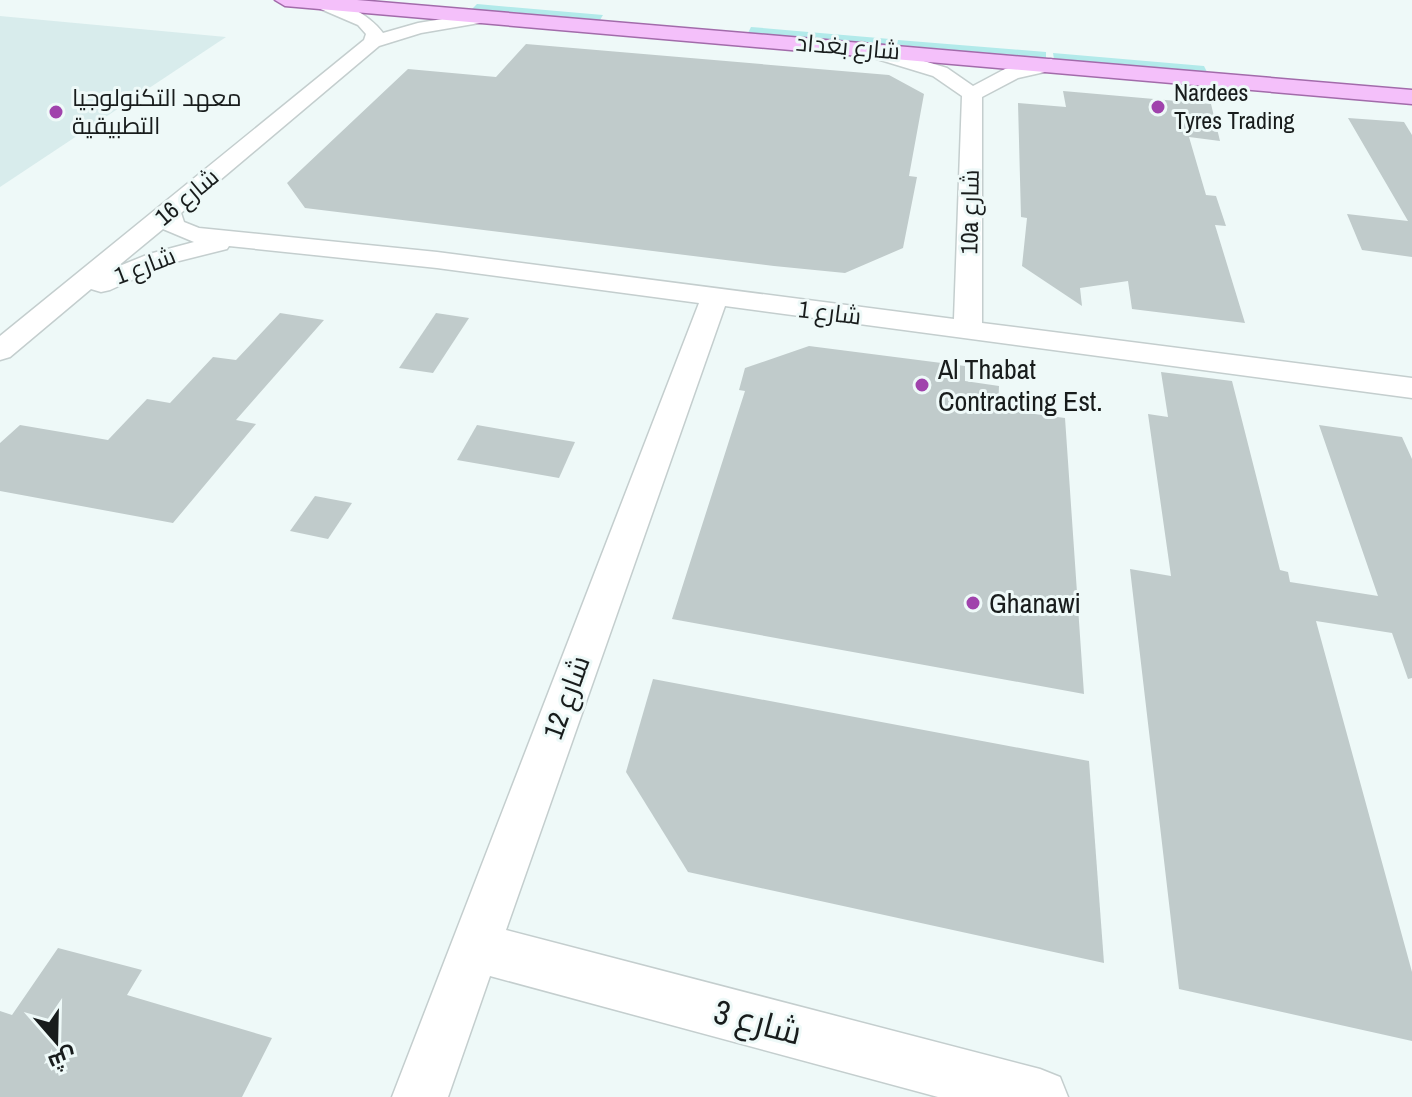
<svg xmlns="http://www.w3.org/2000/svg" width="1412" height="1097" font-family="'Archivo Narrow',Cairo,sans-serif">
  <rect width="100%" height="100%" fill="#eef9f8"/>
  <!-- built -->
  <polygon fill="#d8ecec" points="0,16 226,37 0,187"/>
  <!-- green -->
  <g fill="#b2eaea">
    <polygon points="477,4 603,15 600,20 472,9"/>
    <polygon points="751,27 890,39 889,45 748,33"/>
    <polygon points="898,40 1046,52 1046,58 897,45"/>
    <polygon points="1053,53 1204,66 1207,72 1054,59"/>
  </g>
  <!-- building -->
  <g fill="#c0cbcb">
    <polygon points="526,44 889,75 924,94 909,176 917,177 903,248 845,273 774,266 305,208 287,183 408,69 496,77"/>
    <polygon points="1063,91 1211,104 1220,141 1189,137 1206,195 1216,196 1226,226 1215,225 1245,323 1132,309 1128,281 1080,288 1082,306 1022,266 1027,218 1021,217 1018,103 1066,107"/>
    <polygon points="1348,118 1404,122 1412,135 1412,257 1362,250 1347,214 1408,221"/>
    <polygon points="280,313 324,320 236,420 256,424 173,523 0,491 0,443 20,425 108,440 147,399 170,403 213,357 236,360"/>
    <polygon points="436,313 469,318 433,373 399,368"/>
    <polygon points="809,346 965,366 965,381 999,386 998,409 1065,418 1084,694 672,619 745,391 739,390 745,368"/>
    <polygon points="1161,372 1232,381 1280,570 1288,572 1290,582 1378,596 1319,425 1402,437 1412,459 1412,678 1408,679 1392,633 1316,621 1412,972 1412,1041 1179,989 1130,569 1171,576 1148,414 1168,417"/>
    <polygon points="477,425 575,442 559,478 457,460"/>
    <polygon points="315,496 352,503 328,539 290,531"/>
    <polygon points="653,679 1089,761 1104,963 688,872 626,772"/>
    <polygon points="58,948 142,970 127,995 272,1038 242,1097 0,1097 0,1011 12,1015"/>
  </g>
  <g fill="none" stroke-linecap="round" stroke-linejoin="round">
    <!-- minor casing -->
    <g stroke="#c4cece" stroke-width="3">
      <path id="minor" d="M316,0C341,0 368,13 383,33L418,23L485,12L494,17L491,21L421,33L379,46L181,213L184,222L199,228L437,252L954,319L962,96L933,76L854,52L852,48L861,42L947,68L973,86L1005,69L1051,59L1061,65L1058,69L1018,78L982,97V323L1412,378V398L725,306L506,930L1040,1069L1060,1077L1068,1097H938L490,976L448,1097H392L699,303L437,268L229,246L227,249L167,264L110,290L101,292L91,289L10,357L0,360V336L364,40L366,34L358,25L316,7ZM163,229L194,242L149,254L117,267Z"/>
    </g>
    <!-- primary casing -->
    <g stroke="#a26baa" stroke-width="3">
      <polygon id="primary" points="275,0 357,0 1412,90 1412,104 285,6"/>
    </g>
    <!-- minor -->
    <use href="#minor" fill="#fff" fill-rule="evenodd"/>
    <!-- primary -->
    <use href="#primary" fill="#f4c0fa" fill-rule="evenodd"/>
  </g>
  <!-- markers -->
  <g fill="#a043ac" stroke="#eef9f8" stroke-width="3">
    <circle cx="1158" cy="107" r="8"/>
    <circle cx="56" cy="112" r="8"/>
    <circle cx="922" cy="385" r="8"/>
    <circle cx="973" cy="603" r="8"/>
  </g>
  <g text-anchor="middle" stroke-width="6" stroke-linejoin="round" paint-order="stroke">
    <!-- far-street labels -->
    <g font-size="24" fill="#181c1c" stroke="#eef9f8">
      <text transform="translate(848 47) rotate(5)" y="8">شارع بغداد</text>
      <text transform="translate(187 197) rotate(-40)" y="8">شارع 16</text>
      <text transform="translate(970 212) rotate(-89)" y="8">10a شارع</text>
      <text transform="translate(145 266) rotate(-21)" y="8">شارع 1</text>
      <text transform="translate(830 313) rotate(7)" y="8">شارع 1</text>
    </g>
    <!-- far-poi labels -->
    <g font-size="24" fill="#181c1c" stroke="#eef9f8" text-anchor="start">
      <text x="1174" y="101">Nardees<tspan x="1174" dy="28">Tyres Trading</tspan></text>
      <text x="72" y="106">معهد التكنولوجيا<tspan x="72" dy="28">التطبيقية</tspan></text>
    </g>
    <!-- poi labels -->
    <g font-size="28" fill="#181c1c" stroke="#eef9f8" text-anchor="start">
      <text x="938" y="379">Al Thabat<tspan x="938" dy="32">Contracting Est.</tspan></text>
      <text x="989" y="613">Ghanawi</text>
    </g>
    <!-- street labels -->
    <g font-size="28" fill="#181c1c" stroke="#eef9f8">
      <text transform="translate(566 697) rotate(-70)" y="10">شارع 12</text>
    </g>
    <!-- near-street labels -->
    <g font-size="34" fill="#181c1c" stroke="#eef9f8">
      <text transform="translate(758 1022) rotate(15)" y="12">شارع 3</text>
    </g>
  </g>
  <!-- north arrow -->
  <g transform="translate(56 1041) rotate(160)" stroke="#eef9f8" stroke-width="6" paint-order="stroke">
  <path d="M0-6L14 30L0 20L-14 30Z" fill="#181c1c"/>
  <text y="-12" font-size="22" font-weight="bold" text-anchor="middle" fill="#181c1c">ش</text>
  </g>
</svg>
